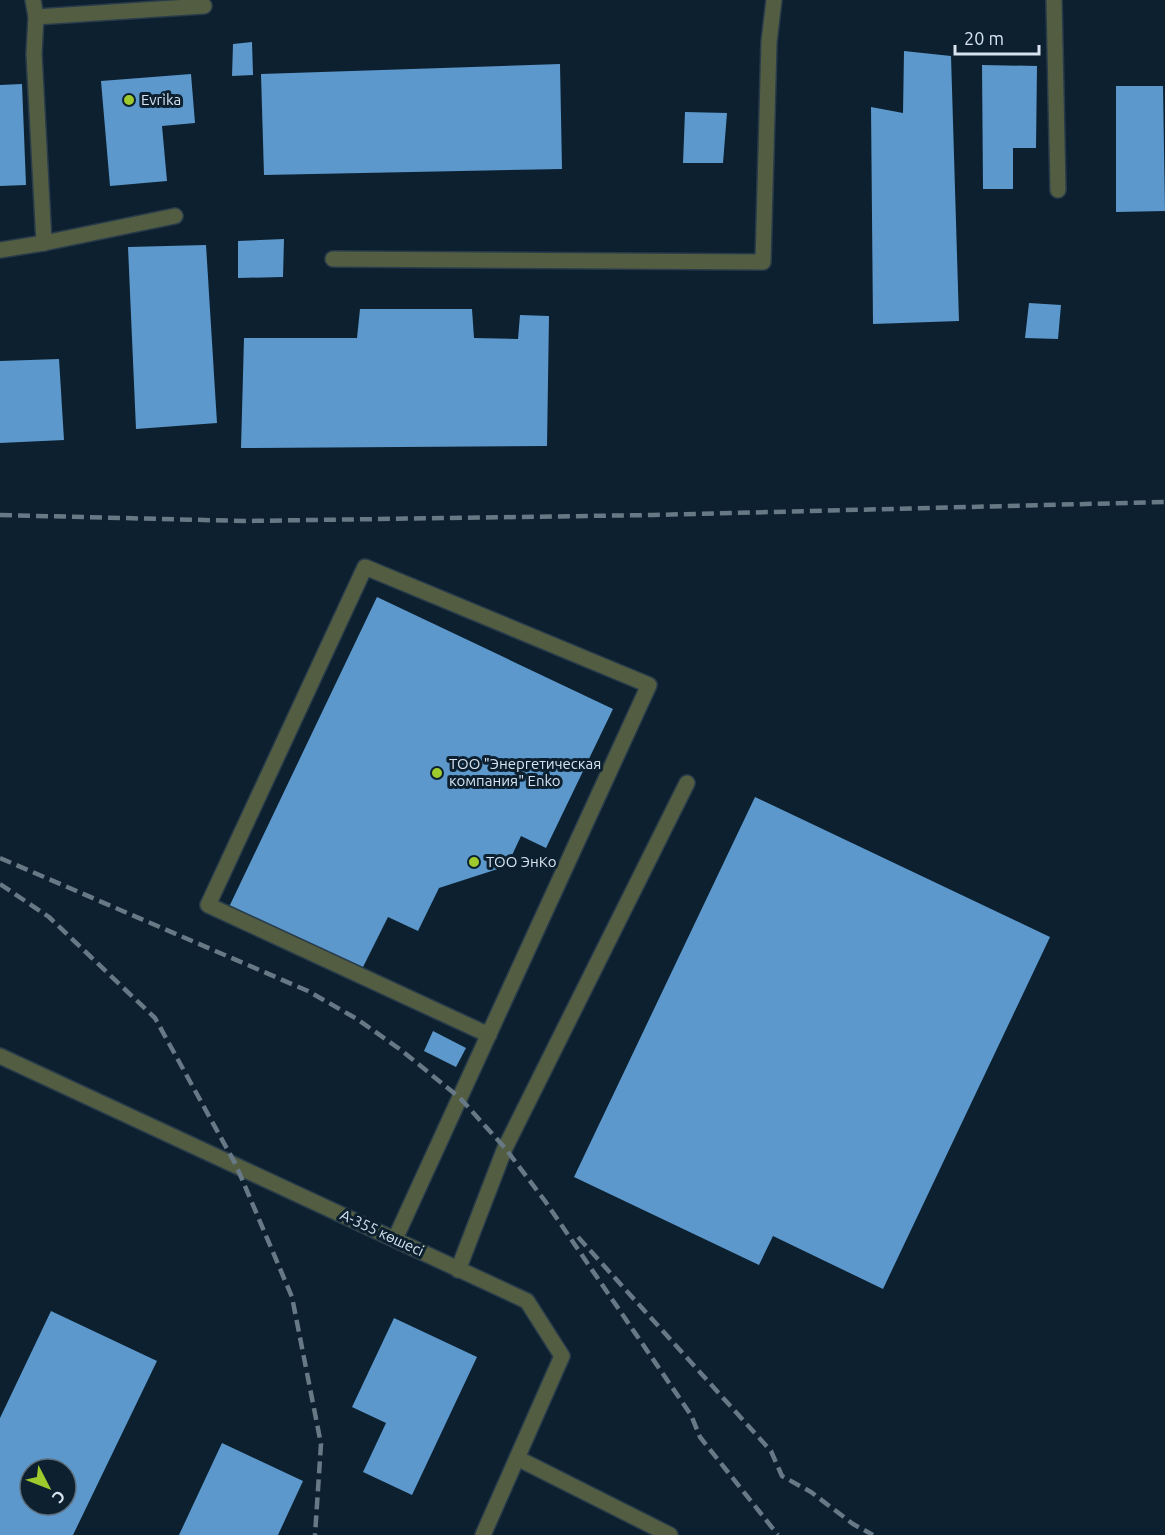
<svg xmlns="http://www.w3.org/2000/svg" width="1165" height="1535" font-family="Ubuntu,sans-serif">
  <rect width="100%" height="100%" fill="#0c2030"/>
  <!-- building -->
  <g fill="#5c98cb" fill-rule="evenodd">
    <polygon points="252,42 253,75 232,76 233,44"/>
    <polygon points="904,51 951,56 959,321 873,324 871,107 903,113"/>
    <polygon points="560,64 562,169 264,175 261,74"/>
    <polygon points="982,65 1037,66 1036,148 1013,148 1013,189 983,189"/>
    <polygon points="191,74 195,123 162,126 167,181 110,186 101,81"/>
    <polygon points="22,84 26,185 0,186 0,85"/>
    <polygon points="1116,86 1163,86 1165,211 1116,212"/>
    <polygon points="685,112 727,113 723,163 683,163"/>
    <polygon points="284,239 283,277 238,278 238,241"/>
    <polygon points="206,245 217,423 136,429 128,247"/>
    <polygon points="1029,303 1061,305 1058,339 1025,338"/>
    <polygon points="360,309 472,309 474,338 518,339 520,315 549,316 547,446 241,448 244,338 357,338"/>
    <polygon points="59,359 64,440 0,443 0,361"/>
    <polygon points="377,597 613,709 546,848 521,836 507,866 439,888 418,931 388,917 362,969 229,907"/>
    <polygon points="755,797 1050,937 883,1289 773,1236 759,1265 574,1177"/>
    <polygon points="433,1031 466,1048 456,1067 424,1051"/>
    <path d="M51,1311L157,1361L73,1535H0V1418ZM30,1469H66V1505H30Z"/>
    <polygon points="394,1318 477,1357 412,1495 363,1472 386,1423 352,1407"/>
    <polygon points="222,1443 303,1481 278,1535 179,1535"/>
  </g>
  <g fill="none" stroke-linecap="round" stroke-linejoin="round">
    <!-- lane casing -->
    <g stroke="#283b4b" stroke-width="18">
      <g id="lane">
        <polyline points="33,0 36,17 34,54 44,243 175,216"/>
        <polyline points="1054,0 1058,190"/>
        <polyline points="36,17 204,6"/>
        <polyline points="0,250 44,243"/>
        <polyline points="333,259 763,262 769,42 774,0"/>
        <polyline points="395,1239 649,685 365,567 208,905 489,1035"/>
        <polyline points="458,1270 505,1148 687,783"/>
        <polyline points="517,1458 670,1535"/>
      </g>
    </g>
    <!-- street casing -->
    <g stroke="#283b4b" stroke-width="18">
      <polyline id="street" points="0,1056 527,1301 562,1356 483,1535"/>
    </g>
    <!-- lane -->
    <use href="#lane" stroke="#535d42" stroke-width="15"/>
    <!-- street -->
    <use href="#street" stroke="#535d42" stroke-width="15"/>
    <!-- rail -->
    <g stroke="#687986" stroke-width="4.5" stroke-dasharray="12 6" stroke-linecap="butt">
      <polyline points="0,515 245,521 653,515 1165,502"/>
      <polyline points="0,858 308,991 357,1019 401,1050 460,1098 505,1148 545,1201 691,1415 700,1437 778,1535"/>
      <polyline points="0,884 49,917 155,1018 236,1165 292,1297 321,1444 315,1535"/>
      <polyline points="578,1237 771,1451 782,1476 811,1492 853,1524 873,1535"/>
    </g>
  </g>
  <!-- markers -->
  <g fill="#9eca2e" stroke="#0c2030" stroke-width="2">
    <circle cx="129" cy="100" r="6"/>
    <circle cx="437" cy="773" r="6"/>
    <circle cx="474" cy="862" r="6"/>
  </g>
  <g text-anchor="middle" stroke-width="6" stroke-linejoin="round" paint-order="stroke">
    <!-- poi labels -->
    <g font-size="15" fill="#d7e3ee" stroke="#0c2030" text-anchor="start">
      <text x="141" y="105">Evrika</text>
      <text x="449" y="769">ТОО "Энергетическая<tspan x="449" dy="17">компания" Enko</tspan></text>
      <text x="486" y="867">ТОО ЭнКо</text>
    </g>
    <!-- street labels -->
    <g font-size="15" fill="#d7e3ee" stroke="#0c2030">
      <text transform="translate(382 1233) rotate(25)" y="5">А-355 көшесі</text>
    </g>
  </g>
  <!-- north arrow -->
  <g transform="translate(48 1487) rotate(132)"><circle r="28" fill="#0c2030" stroke="#5d6e7c" stroke-width="1.5"/>
  <path d="M0-4.5L10 22L0 15L-10 22Z" fill="#9eca2e"/>
  <text y="-9" font-size="16" font-weight="bold" text-anchor="middle" fill="#d7e3ee">С</text>
  </g>
  <!-- scale -->
  <path d="M955 45v9h84v-9" fill="none" stroke="#d7e3ee" stroke-width="3"/>
  <text x="964" y="45" font-size="18" fill="#d7e3ee" stroke="#0c2030" stroke-width="4.5" paint-order="stroke">20 m</text>
</svg>
